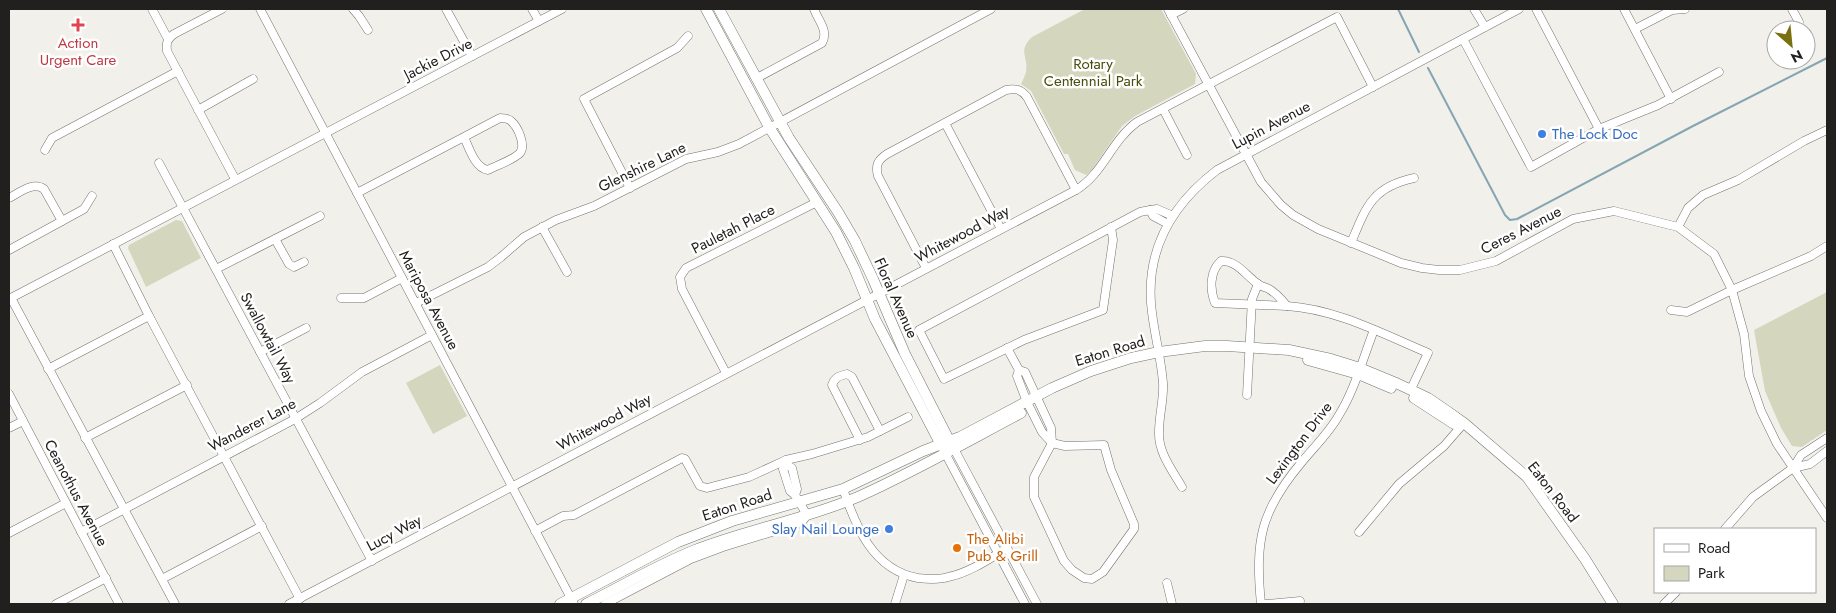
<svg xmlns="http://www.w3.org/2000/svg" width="1836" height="613" font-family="Jost,sans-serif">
  <rect width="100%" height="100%" fill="#f2f0ea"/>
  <!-- green -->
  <g fill="#d4d7bd">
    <path d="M1085,9H1161L1196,74L1195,84L1135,116L1122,126L1090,172L1086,175L1075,170L1068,154H1064L1031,91L1021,84C1023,80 1025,76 1026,72C1029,57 1017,51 1032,37Z"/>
    <polygon points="176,220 182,221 201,258 146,287 128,248 129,245"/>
    <polygon points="1827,292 1827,430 1802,447 1792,446 1781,428 1765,391 1754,330"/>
    <polygon points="440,365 467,416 433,434 406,383"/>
  </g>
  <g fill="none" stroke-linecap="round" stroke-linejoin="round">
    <!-- stream -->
    <g stroke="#84a5b2" stroke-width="2">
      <polyline points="1398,9 1419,52"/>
      <polyline points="1428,68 1505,215 1510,220 1517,219 1693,126 1827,58"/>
    </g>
    <!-- minor casing -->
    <g stroke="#74736d" stroke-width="9">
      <g id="minor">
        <polyline points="152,9 168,39"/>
        <path d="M222,9L174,34C167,39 166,43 167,51L235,179"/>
        <polyline points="260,9 574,604"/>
        <polyline points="353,9 359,16 368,30"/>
        <polyline points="446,9 472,56"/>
        <polyline points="532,9 539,21"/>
        <polyline points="1168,9 1261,182 1281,205 1293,215 1318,229 1401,263 1422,268 1439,270 1460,270 1496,261 1573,219 1614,211 1678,227 1714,254 1732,290 1744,334 1749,376 1761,411 1777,444 1827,518"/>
        <polyline points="1474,9 1485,27"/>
        <polyline points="1536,9 1599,129"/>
        <polyline points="1624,9 1671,99"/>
        <polyline points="1792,9 1799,22"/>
        <polyline points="1171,15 1183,9"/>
        <polyline points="1635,29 1672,10 1685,9"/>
        <polyline points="1463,39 1531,167 1599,129 1658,105 1719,72"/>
        <path d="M757,78L822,43C829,31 818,20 814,9"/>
        <polyline points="1163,109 1187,155"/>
        <polyline points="198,110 253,79"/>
        <polyline points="945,123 1001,229"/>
        <polyline points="45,150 52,138 178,71"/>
        <polyline points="159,163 372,561"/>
        <polyline points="630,188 584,99 677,48 688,36"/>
        <path d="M357,193L464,137C469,148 475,168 488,170C498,165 513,160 520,153C526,145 518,127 511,121C508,118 504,118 500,118L464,137"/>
        <path d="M9,198C19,193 33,181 44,189L62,221"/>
        <polyline points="1168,224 1153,216 1150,210 1157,209 1173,216"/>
        <polyline points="542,227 567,272"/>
        <polyline points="1111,227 1113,240 1103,310 1024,340 944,379 919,330 1140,212 1150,210"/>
        <polyline points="1678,227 1688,208 1703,195 1738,180 1804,141 1827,130"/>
        <polyline points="275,239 289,264 294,267 304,262"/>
        <path d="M1351,243C1366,207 1372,187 1414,178"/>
        <polyline points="113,244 149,316 300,599"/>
        <polyline points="9,250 84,209 92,196"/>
        <path d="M1221,261C1237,260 1246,276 1258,284C1261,287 1266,287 1269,289C1276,293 1282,300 1287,306L1215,303C1210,290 1209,272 1221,261Z"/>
        <path d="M926,268L878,176C875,165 878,160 887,154L1006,90C1015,88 1021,89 1027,97L1076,190"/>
        <polyline points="216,269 320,216"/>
        <polyline points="11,298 175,604"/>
        <polyline points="341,298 364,298 402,278"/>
        <polyline points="9,299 562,9"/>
        <polyline points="416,303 488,267 501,257 524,237 556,220 594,206 686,159 718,152 739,144 991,9"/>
        <path d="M1287,306C1336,309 1383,334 1428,353L1411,389"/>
        <polyline points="1671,310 1687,312 1732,290 1811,256 1827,246"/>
        <polyline points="1007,348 1019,370"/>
        <polyline points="260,352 306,328"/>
        <polyline points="48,369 149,316"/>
        <polygon points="1019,370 1025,372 1051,428 1052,443 1042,432 1027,402 1017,376"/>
        <polyline points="726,373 682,289 680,277 686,268 817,202"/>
        <polyline points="9,394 119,604"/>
        <polyline points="1247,395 1252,299 1258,284"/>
        <polyline points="9,428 23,421"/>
        <polyline points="85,438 187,385"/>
        <path d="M860,440L832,385C835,377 839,376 847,374L852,377L880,431"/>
        <polygon points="1052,443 1065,446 1104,445 1111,470 1134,524 1134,529 1103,572 1092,579 1084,578 1072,570 1064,561 1034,497 1034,477"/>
        <polyline points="952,445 1037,604"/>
        <polyline points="943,449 1025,604"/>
        <polyline points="786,460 812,454 868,437 908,417"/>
        <polyline points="1793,468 1801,455 1827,438"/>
        <path d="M1182,487C1172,470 1158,452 1159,432C1159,415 1164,399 1163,383C1161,356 1153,330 1151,303C1147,247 1174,203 1217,170L1519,9"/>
        <path d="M843,489C856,527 873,570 918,578C927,579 939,580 948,577C969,573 989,559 1007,548"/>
        <polyline points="1725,529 1753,497 1793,468 1810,464 1827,451"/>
        <polyline points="535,531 563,516 574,515 682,458 685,459 700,486 707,488 749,477 786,460 787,465 792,468 797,489 795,495"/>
        <polyline points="81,532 295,419 320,403 362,372 432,335"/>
        <polyline points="1359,532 1399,484 1444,446 1464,423"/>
        <polyline points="9,533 66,503"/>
        <polyline points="162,579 262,526"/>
        <polyline points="1167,583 1172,604"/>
        <polyline points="56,604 106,578"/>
        <path d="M289,604L1076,190C1103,174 1111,141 1137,122L1337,17L1373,87"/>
        <polyline points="605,604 691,559 723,547 801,523 807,515 795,495 790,491 783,469 787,465"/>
        <polyline points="895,604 904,575"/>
        <path d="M1261,604C1255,541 1260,512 1301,463C1314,447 1329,433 1339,415C1355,389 1363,358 1374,330"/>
        <polyline points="1266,604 1300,601"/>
        <polyline points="1664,604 1676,592"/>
      </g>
    </g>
    <!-- tertiary casing -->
    <g stroke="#74736d" stroke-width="11">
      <g id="tertiary">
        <polyline points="706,9 769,127 836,232 854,268 875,319 941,445"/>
        <polyline points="719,9 789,138 838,212 855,241 873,279 905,354 950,442"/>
        <polyline points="1308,360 1358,374 1391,388"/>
        <polyline points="1414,398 1454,424"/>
        <polyline points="560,604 678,542 732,521 843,489 923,451 960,437 1052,388 1091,371 1131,358 1159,352 1205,346 1227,346 1289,350 1331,359 1360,368 1394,382 1428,398 1447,411 1464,423 1527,477 1585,559 1613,604"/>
        <path d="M586,604C622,586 657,565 695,550C749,529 807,519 860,496C915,471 968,441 1021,413"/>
      </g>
    </g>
    <!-- minor -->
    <use href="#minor" stroke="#fff" stroke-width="8"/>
    <!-- tertiary -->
    <use href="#tertiary" stroke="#fff" stroke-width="10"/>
  </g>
  <!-- markers -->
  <path fill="#e0444e" stroke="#fff" stroke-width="2" d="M75.5 17.5h5v5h5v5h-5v5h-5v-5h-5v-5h5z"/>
  <g fill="#3f7fe0" stroke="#fff" stroke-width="2">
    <circle cx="1542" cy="134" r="5"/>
    <circle cx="889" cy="529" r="5"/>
  </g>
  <circle fill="#e8710a" stroke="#fff" stroke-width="2" cx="957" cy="548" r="5"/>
  <g text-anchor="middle" stroke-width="5" stroke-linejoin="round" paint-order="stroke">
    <!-- health labels -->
    <g font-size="15" fill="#be3a42" stroke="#fff">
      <text x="78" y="48">Action<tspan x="78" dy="17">Urgent Care</tspan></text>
    </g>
    <!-- street labels -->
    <g font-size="15" fill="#21201e" stroke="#fff">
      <text transform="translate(438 59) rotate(-27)" y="5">Jackie Drive</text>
      <text transform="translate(1271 125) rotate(-28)" y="5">Lupin Avenue</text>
      <text transform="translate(642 167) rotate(-26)" y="5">Glenshire Lane</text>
      <text transform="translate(733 229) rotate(-27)" y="5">Pauletah Place</text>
      <text transform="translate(1521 230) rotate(-27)" y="5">Ceres Avenue</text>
      <text transform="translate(962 234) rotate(-28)" y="5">Whitewood Way</text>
      <text transform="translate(896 298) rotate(66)" y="5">Floral Avenue</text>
      <text transform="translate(429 300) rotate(62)" y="5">Mariposa Avenue</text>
      <text transform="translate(268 338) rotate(62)" y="5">Swallowtail Way</text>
      <text transform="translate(1110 351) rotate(-17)" y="5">Eaton Road</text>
      <text transform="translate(604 422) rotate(-28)" y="5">Whitewood Way</text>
      <text transform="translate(252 425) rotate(-28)" y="5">Wanderer Lane</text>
      <text transform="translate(1299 443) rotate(-53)" y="5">Lexington Drive</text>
      <text transform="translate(1553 492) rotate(52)" y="5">Eaton Road</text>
      <text transform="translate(76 493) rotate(62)" y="5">Ceanothus Avenue</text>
      <text transform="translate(737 505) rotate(-18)" y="5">Eaton Road</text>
      <text transform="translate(394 533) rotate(-28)" y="5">Lucy Way</text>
    </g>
    <!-- park labels -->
    <g font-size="15" fill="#4a4e09" stroke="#fff">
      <text x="1093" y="69">Rotary<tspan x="1093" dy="17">Centennial Park</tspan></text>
    </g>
    <!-- shop labels -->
    <g font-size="15" fill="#366cbe" stroke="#fff" text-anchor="start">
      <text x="1552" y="139">The Lock Doc</text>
      <text x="879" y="534" text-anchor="end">Slay Nail Lounge</text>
    </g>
    <!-- food labels -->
    <g font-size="15" fill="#c56008" stroke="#fff" text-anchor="start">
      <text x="967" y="544">The Alibi<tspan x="967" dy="17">Pub &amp; Grill</tspan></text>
    </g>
  </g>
  <!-- border -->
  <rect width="1836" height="613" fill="none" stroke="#21201e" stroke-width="20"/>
  <!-- legend -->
  <rect x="1654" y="528" width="162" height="65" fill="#ffffff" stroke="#a6a6a5"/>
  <rect x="1664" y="544" width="25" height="8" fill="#ffffff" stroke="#a6a6a5"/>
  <text x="1698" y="553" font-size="15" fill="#21201e">Road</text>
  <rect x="1664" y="566" width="25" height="15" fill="#d4d7bd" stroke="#a6a6a5"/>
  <text x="1698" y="578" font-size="15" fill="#21201e">Park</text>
  <!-- north arrow -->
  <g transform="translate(1791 45) rotate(153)"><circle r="24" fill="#ffffff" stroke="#a6a6a5"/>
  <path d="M0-4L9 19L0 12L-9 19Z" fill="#79700f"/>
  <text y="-8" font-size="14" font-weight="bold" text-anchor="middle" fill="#21201e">N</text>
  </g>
</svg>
